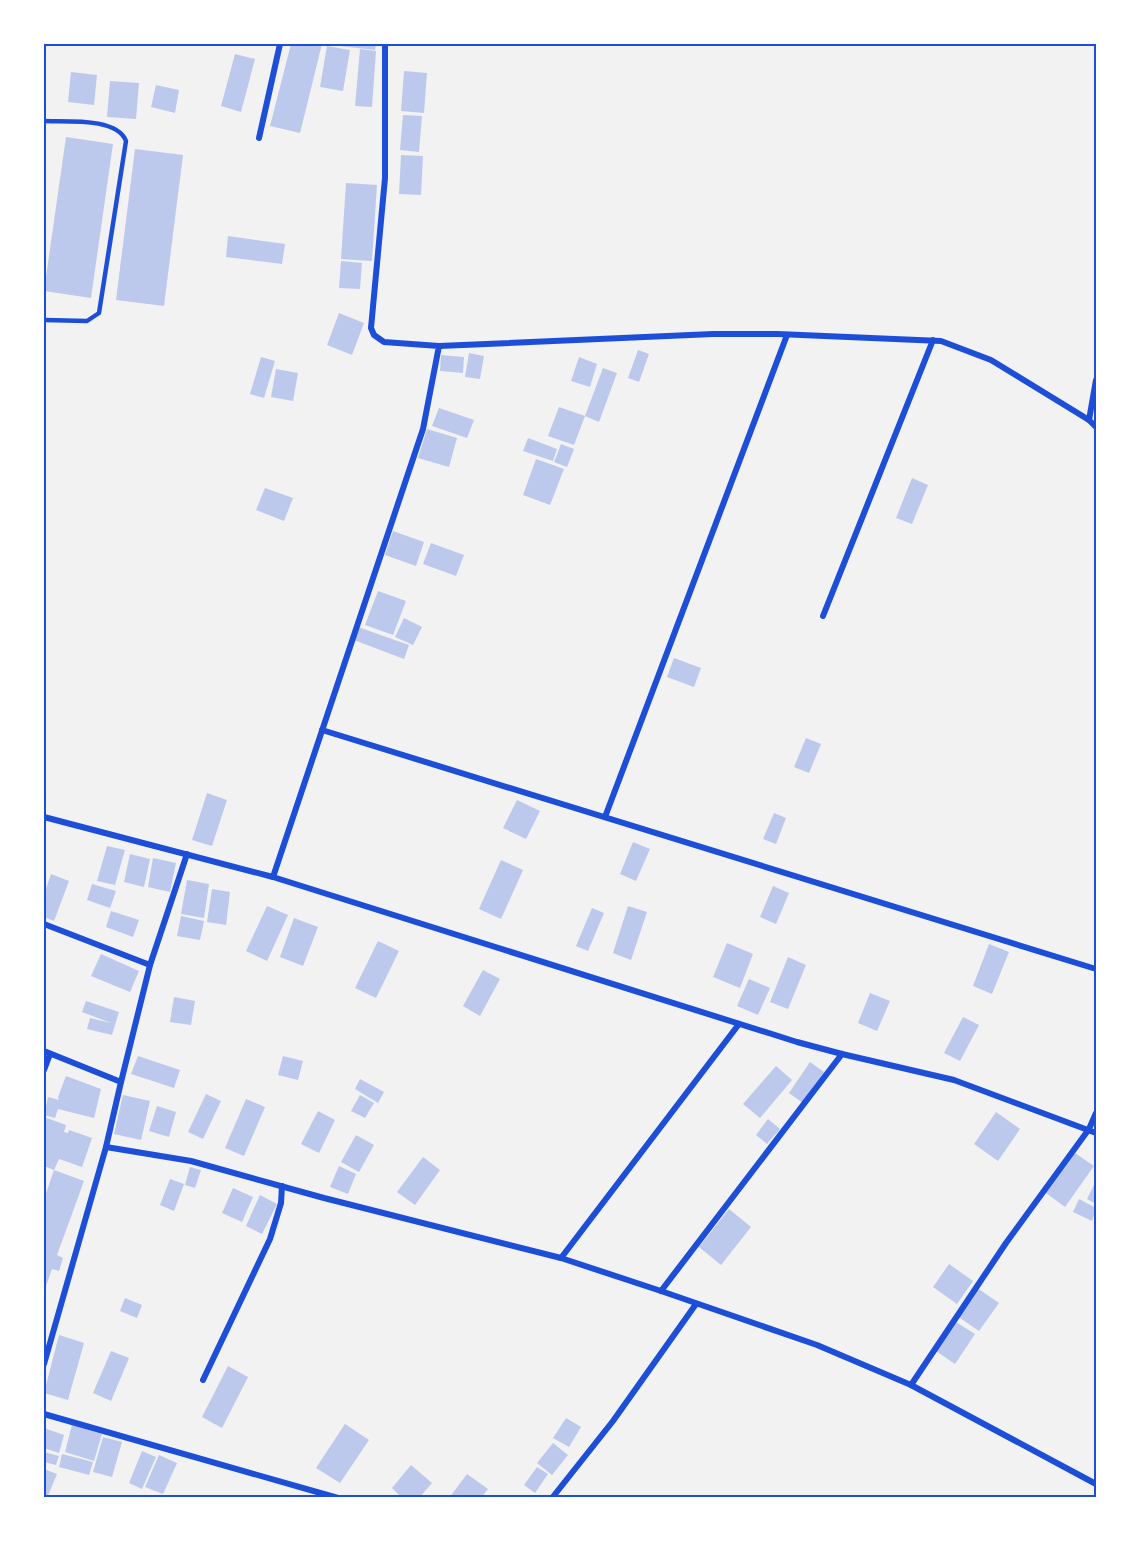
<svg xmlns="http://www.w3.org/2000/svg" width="1140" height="1541" font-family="'Noto Sans',sans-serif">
  <rect width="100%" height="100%" fill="#f2f2f2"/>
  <!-- building -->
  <g fill="#bdc9ec">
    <polygon points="291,44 322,44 300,133 270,126"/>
    <polygon points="331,44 376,44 375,50 331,45"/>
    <polygon points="327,46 350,50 343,91 320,87"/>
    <polygon points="360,49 376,51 372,107 355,106"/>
    <polygon points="235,54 255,59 241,112 221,106"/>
    <polygon points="404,71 427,73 424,113 401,111"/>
    <polygon points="71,72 97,75 94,105 68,102"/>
    <polygon points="110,81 139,83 136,119 107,117"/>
    <polygon points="156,85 179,90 175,113 151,107"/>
    <polygon points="403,115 422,116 419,152 400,150"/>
    <polygon points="66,137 113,144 91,298 44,291"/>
    <polygon points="135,149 183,155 164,306 116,300"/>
    <polygon points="401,155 423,156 421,195 399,194"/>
    <polygon points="346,183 377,185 372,261 341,259"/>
    <polygon points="228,236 285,244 282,264 226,257"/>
    <polygon points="341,261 362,263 360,289 339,288"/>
    <polygon points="339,313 364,323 352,355 327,345"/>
    <polygon points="638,350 649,354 639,382 628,378"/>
    <polygon points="469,353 484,356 480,379 465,377"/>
    <polygon points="441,355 464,357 463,373 440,371"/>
    <polygon points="261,357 275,361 264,398 250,394"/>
    <polygon points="579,357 597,364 590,387 571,381"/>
    <polygon points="603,368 617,373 599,422 585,416 574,445 548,436 559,407 585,416"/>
    <polygon points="276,369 298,373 293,401 271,397"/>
    <polygon points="439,408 474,420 467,438 432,426"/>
    <polygon points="427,429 457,438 449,467 418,458"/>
    <polygon points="528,438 557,449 553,461 523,451"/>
    <polygon points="561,444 574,449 567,467 554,462"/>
    <polygon points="536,459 564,469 550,505 523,495"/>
    <polygon points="912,478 928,485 912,524 896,518"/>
    <polygon points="265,488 293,498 284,521 256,510"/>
    <polygon points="393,531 424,542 416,566 385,555"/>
    <polygon points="431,543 464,555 456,576 423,564"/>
    <polygon points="378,591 406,601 393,635 365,625"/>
    <polygon points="404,618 422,627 413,645 395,637"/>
    <polygon points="358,627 409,645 404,659 354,640"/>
    <polygon points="674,658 701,668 694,687 667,677"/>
    <polygon points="806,738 821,744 809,773 794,767"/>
    <polygon points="207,793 227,800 212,846 192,840"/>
    <polygon points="517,800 540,811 526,839 503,828"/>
    <polygon points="774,813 786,818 776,844 763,839"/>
    <polygon points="633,842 650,849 636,881 620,874"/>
    <polygon points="107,846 125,850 115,885 97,881"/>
    <polygon points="130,854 150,859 144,887 124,882"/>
    <polygon points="153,858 176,863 170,892 148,887"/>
    <polygon points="501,860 523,870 501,919 479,909"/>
    <polygon points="51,874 69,881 54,921 44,917 44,895"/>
    <polygon points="187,880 209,884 204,918 181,914"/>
    <polygon points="92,884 116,891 110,908 87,900"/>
    <polygon points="773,886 789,893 776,924 760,917"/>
    <polygon points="212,889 230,892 226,925 207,922"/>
    <polygon points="267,906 288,915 267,961 246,951"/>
    <polygon points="628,906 647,912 631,960 613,953"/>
    <polygon points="592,908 604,913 588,951 576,946"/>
    <polygon points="111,911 139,920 133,937 106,927"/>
    <polygon points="181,916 204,921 200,940 177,936"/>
    <polygon points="294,918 318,927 303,966 280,957"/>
    <polygon points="378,941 399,951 376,998 355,988"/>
    <polygon points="727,943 753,954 740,988 713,977"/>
    <polygon points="989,944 1009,952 992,994 973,986"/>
    <polygon points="101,954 139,971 130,992 91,976"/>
    <polygon points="788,957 806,965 788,1009 770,1002"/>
    <polygon points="483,970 500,979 480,1016 463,1006"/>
    <polygon points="749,979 770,988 758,1015 737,1006"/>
    <polygon points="870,993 890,1001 877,1031 858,1023"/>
    <polygon points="174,997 195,1001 191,1025 170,1022"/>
    <polygon points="86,1001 119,1012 112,1035 87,1029 90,1018 111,1023 82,1012"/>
    <polygon points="963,1017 979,1025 960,1061 944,1053"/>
    <polygon points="138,1056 180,1070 174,1088 131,1074"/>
    <polygon points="283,1056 303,1061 298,1080 278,1075"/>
    <polygon points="810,1062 824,1072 803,1103 789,1093"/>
    <polygon points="776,1066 792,1080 760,1118 743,1104"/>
    <polygon points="66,1076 101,1089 94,1118 58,1109 55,1118 44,1115 48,1097 59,1100 58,1097"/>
    <polygon points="360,1079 384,1092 378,1103 355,1089"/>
    <polygon points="206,1094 221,1101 203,1139 188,1132"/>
    <polygon points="123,1095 150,1101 141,1140 114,1134"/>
    <polygon points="360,1095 374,1103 365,1118 351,1111"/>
    <polygon points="246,1099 265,1107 244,1156 225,1148"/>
    <polygon points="157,1106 176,1112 169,1137 149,1131"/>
    <polygon points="318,1111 335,1120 319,1153 301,1144"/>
    <polygon points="996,1112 1020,1129 998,1161 974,1144"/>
    <polygon points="44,1117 66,1125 64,1132 68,1133 69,1130 92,1138 82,1167 59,1159 54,1170 44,1166"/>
    <polygon points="768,1119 780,1129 767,1144 756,1135"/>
    <polygon points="356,1135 374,1145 359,1172 341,1162"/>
    <polygon points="1075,1153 1094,1166 1065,1207 1046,1193"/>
    <polygon points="423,1157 440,1170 415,1205 397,1192"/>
    <polygon points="339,1166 356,1174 348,1194 330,1187"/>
    <polygon points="190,1167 201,1170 195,1188 185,1185"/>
    <polygon points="54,1170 84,1181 57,1255 63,1258 59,1271 52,1269 44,1292 44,1199"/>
    <polygon points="170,1179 184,1184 174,1211 160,1205"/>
    <polygon points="1096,1181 1096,1204 1087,1199"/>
    <polygon points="233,1188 253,1197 242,1222 222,1213"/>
    <polygon points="260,1195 277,1204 262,1234 246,1226"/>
    <polygon points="1079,1199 1096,1208 1092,1221 1073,1212"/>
    <polygon points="729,1209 751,1227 721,1265 699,1247"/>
    <polygon points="949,1264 973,1281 957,1304 933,1287"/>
    <polygon points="977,1288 999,1303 979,1331 957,1316"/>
    <polygon points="125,1298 142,1305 137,1318 120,1311"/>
    <polygon points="956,1322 975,1334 955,1364 936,1351"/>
    <polygon points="59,1335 84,1343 68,1400 44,1393"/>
    <polygon points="111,1351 129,1358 111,1401 93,1393"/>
    <polygon points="228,1366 248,1377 222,1428 202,1417"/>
    <polygon points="566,1418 581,1427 569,1447 553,1438"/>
    <polygon points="345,1424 369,1440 340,1483 316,1468"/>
    <polygon points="72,1425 102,1434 94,1461 65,1452"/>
    <polygon points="44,1428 64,1435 59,1453 44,1448"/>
    <polygon points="103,1437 122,1442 112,1477 93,1472"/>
    <polygon points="553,1443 568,1455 552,1475 537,1463"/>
    <polygon points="142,1451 156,1457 142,1489 129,1483"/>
    <polygon points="44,1452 59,1456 56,1465 44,1462"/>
    <polygon points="62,1454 93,1462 89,1475 59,1467"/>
    <polygon points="159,1455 177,1463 163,1494 145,1487"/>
    <polygon points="411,1465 432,1483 419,1498 402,1498 392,1488"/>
    <polygon points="537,1467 548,1474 535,1493 524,1485"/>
    <polygon points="44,1469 57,1474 47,1498 44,1498"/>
    <polygon points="467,1474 488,1489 481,1498 449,1498"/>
  </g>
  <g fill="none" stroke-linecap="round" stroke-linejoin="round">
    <!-- service -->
    <path stroke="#1d4ed8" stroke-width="4.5" d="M44,121C66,122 117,117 126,141L99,313L87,321L44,320"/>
    <!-- minor -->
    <g stroke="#1d4ed8" stroke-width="6">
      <polyline points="259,138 280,44"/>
      <polyline points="439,346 713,334 778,334 941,341 991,360 1089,420"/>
      <polyline points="1096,380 1089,420 1096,427"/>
      <polyline points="823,616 933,340"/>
      <polyline points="322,730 1096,969"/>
      <polyline points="44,817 273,877 797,1042 842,1054 954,1080 1096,1133"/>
      <polyline points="605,817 787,335"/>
      <polyline points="273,877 423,429 439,346 384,342 374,335 371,328 385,178 385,44"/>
      <polyline points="44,924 150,965"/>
      <polyline points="44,1051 121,1082 106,1147 44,1364"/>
      <polyline points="44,1070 50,1054"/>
      <polyline points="121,1082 150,965 187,854"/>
      <polyline points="106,1147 191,1161 324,1198 561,1258 661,1291 817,1345 911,1385 1096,1484"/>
      <polyline points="561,1258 739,1024"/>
      <polyline points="661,1291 842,1054"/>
      <polyline points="203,1380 270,1239 281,1203 282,1186"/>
      <polyline points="911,1385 1006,1243 1089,1129 1096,1113"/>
      <polyline points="44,1414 338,1498"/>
      <polyline points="552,1498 613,1421 696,1304"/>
    </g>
  </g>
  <!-- border -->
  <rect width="1140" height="1541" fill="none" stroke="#ffffff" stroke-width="90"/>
  <rect x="45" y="45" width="1050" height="1451" fill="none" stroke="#1d4ed8" stroke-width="2"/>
</svg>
